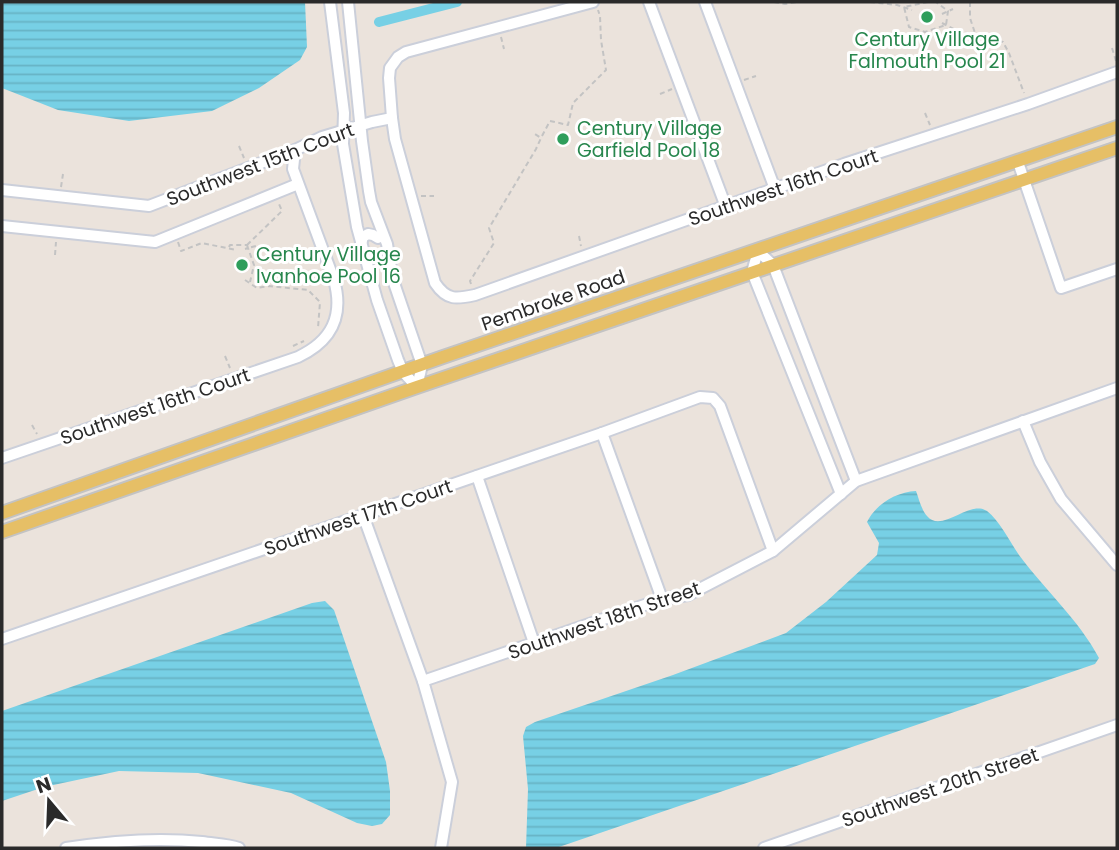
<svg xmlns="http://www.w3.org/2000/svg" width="1119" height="850" font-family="Poppins,sans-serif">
  <defs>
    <pattern id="water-rules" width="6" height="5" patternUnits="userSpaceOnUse" patternTransform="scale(1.75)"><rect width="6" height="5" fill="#77d0e5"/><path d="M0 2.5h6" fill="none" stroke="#67b3c5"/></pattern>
  </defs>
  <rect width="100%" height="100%" fill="#ebe3dc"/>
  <!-- water -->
  <g fill="url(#water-rules)">
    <polygon points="2,2 305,2 307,47 300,60 259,88 212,111 129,121 58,110 2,88"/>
    <path d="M916,491C919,499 921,509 927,516C942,534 969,499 987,511C999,520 1010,542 1019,555C1045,590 1079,620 1099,658L1095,664L556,848H526L528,789L523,736L526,727L535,722L673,675L786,633L826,602L877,555L879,543L867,522C876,504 896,492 916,491Z"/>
    <polygon points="325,601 334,610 386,762 390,791 390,815 382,824 372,826 357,823 291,793 198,773 119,771 44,787 2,801 2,711 312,603"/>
  </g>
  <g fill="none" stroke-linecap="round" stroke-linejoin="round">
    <!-- canal -->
    <polyline stroke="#77d0e5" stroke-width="10" points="379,22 457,2"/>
    <!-- minor casing -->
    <g stroke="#cbcfda" stroke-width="14">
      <g id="minor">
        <polyline points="330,2 344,113 343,144 357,227 377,300 398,360 403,372 417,387"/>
        <polyline points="348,2 362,141 369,191 371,202 387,244 393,280 422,365 417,387"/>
        <path d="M593,2L406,52L398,57L390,68L389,78L392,118L395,139L435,283C447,301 457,299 475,295L844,164L1028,104L1117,72"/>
        <polyline points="649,2 726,207"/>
        <polyline points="705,2 775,189"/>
        <polyline points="1018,162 1061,288 1117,269"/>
        <polyline points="2,190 149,206 295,150 322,137 372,122 392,118"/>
        <polyline points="2,226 155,242 298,184"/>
        <polyline points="361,244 363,237 368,234 373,235 378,238"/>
        <polyline points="758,251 752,272 841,494"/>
        <polyline points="758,251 773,265 856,481"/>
        <polyline points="1023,421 1040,462 1061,499 1117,565"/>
        <polyline points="602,433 662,599"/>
        <path d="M2,458L298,357C332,341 344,316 334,280L293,169L295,150"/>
        <polyline points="477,476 534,643"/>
        <polyline points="363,515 423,681 452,782 441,848"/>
        <polyline points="2,639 602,433 700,397 713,398 720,406 773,551"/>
        <polyline points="423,681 662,599 688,595 773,551 856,481 1117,388"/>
        <path d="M66,848C111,841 156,837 202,842C215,844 227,844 239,848"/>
        <polyline points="764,848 1117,725"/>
      </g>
    </g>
    <!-- major casing -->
    <g stroke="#c3c3c3" stroke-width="16">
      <g id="major">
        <polyline points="2,513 443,357 1117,127"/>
        <polyline points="2,532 417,387 1117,148"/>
      </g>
    </g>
    <!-- path -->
    <g stroke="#c3c3c3" stroke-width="2" stroke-dasharray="5 3.5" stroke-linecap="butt">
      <polyline points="774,2 785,4 798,2"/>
      <polyline points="870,2 897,5 912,10"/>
      <polyline points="928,2 904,7 909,27 925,32 946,25 948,11 936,2"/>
      <polyline points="970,2 970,18 975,33"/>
      <polyline points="942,14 953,9"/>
      <polyline points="942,23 960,32 975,34 1003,42 1009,53 1024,93"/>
      <polyline points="501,37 504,49"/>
      <polyline points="1112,48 1116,61"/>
      <polyline points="744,80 756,76"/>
      <polyline points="660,94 672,89"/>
      <polyline points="925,113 930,125"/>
      <polyline points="542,136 550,121 568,125 573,103 606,70 601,40 600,16 598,10"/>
      <polyline points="239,146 244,158"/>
      <polyline points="61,187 63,174"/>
      <polyline points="421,196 434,196"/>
      <polyline points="579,236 581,246"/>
      <polyline points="178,242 181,251 202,243 236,250"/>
      <polyline points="247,245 282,211 279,204"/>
      <polyline points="229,247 230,245 247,245 248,248 256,246"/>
      <polyline points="245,249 248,248 254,265 250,282"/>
      <polyline points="55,255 56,242"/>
      <polyline points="245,280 257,288 269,286 308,290 320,302 318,328"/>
      <polyline points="471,284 470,281 494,243 489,228 536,149 541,138 535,134"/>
      <polyline points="293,346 304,341"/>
      <polyline points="225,356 230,368"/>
      <polyline points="32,425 37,434"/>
    </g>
    <!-- minor -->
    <use href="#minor" stroke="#fff" stroke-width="10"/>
    <!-- major -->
    <use href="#major" stroke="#e6bf66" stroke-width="12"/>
  </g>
  <!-- markers -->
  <g fill="#2e9e5b" stroke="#fff" stroke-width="2.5">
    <circle cx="927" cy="17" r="7"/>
    <circle cx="563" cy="139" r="7"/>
    <circle cx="242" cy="265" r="7"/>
  </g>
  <g text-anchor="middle" stroke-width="6" stroke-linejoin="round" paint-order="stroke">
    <!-- leisure labels -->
    <g font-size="19" fill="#27864d" stroke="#fff" text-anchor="start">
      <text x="927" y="46" text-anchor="middle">Century Village<tspan x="927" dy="22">Falmouth Pool 21</tspan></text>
      <text x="577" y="135">Century Village<tspan x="577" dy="22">Garfield Pool 18</tspan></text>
      <text x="256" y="261">Century Village<tspan x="256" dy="22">Ivanhoe Pool 16</tspan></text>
    </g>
    <!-- street labels -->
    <g font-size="19" fill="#2a2a2a" stroke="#fff">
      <text transform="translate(260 164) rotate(-21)" y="7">Southwest 15th Court</text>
      <text transform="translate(783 187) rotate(-19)" y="7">Southwest 16th Court</text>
      <text transform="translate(553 300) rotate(-19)" y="7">Pembroke Road</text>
      <text transform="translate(155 406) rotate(-19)" y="7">Southwest 16th Court</text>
      <text transform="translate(358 517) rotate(-19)" y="7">Southwest 17th Court</text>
      <text transform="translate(604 620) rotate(-19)" y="7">Southwest 18th Street</text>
      <text transform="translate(940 787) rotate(-19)" y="7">Southwest 20th Street</text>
    </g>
  </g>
  <!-- border -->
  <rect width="1119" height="850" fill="none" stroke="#2a2a2a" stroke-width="7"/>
  <!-- north arrow -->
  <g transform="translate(49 801) rotate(341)" stroke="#ffffff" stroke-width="5" paint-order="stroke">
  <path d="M0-5L12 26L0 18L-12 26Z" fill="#2a2a2a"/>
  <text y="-10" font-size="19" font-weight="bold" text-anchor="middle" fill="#2a2a2a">N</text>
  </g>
</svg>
